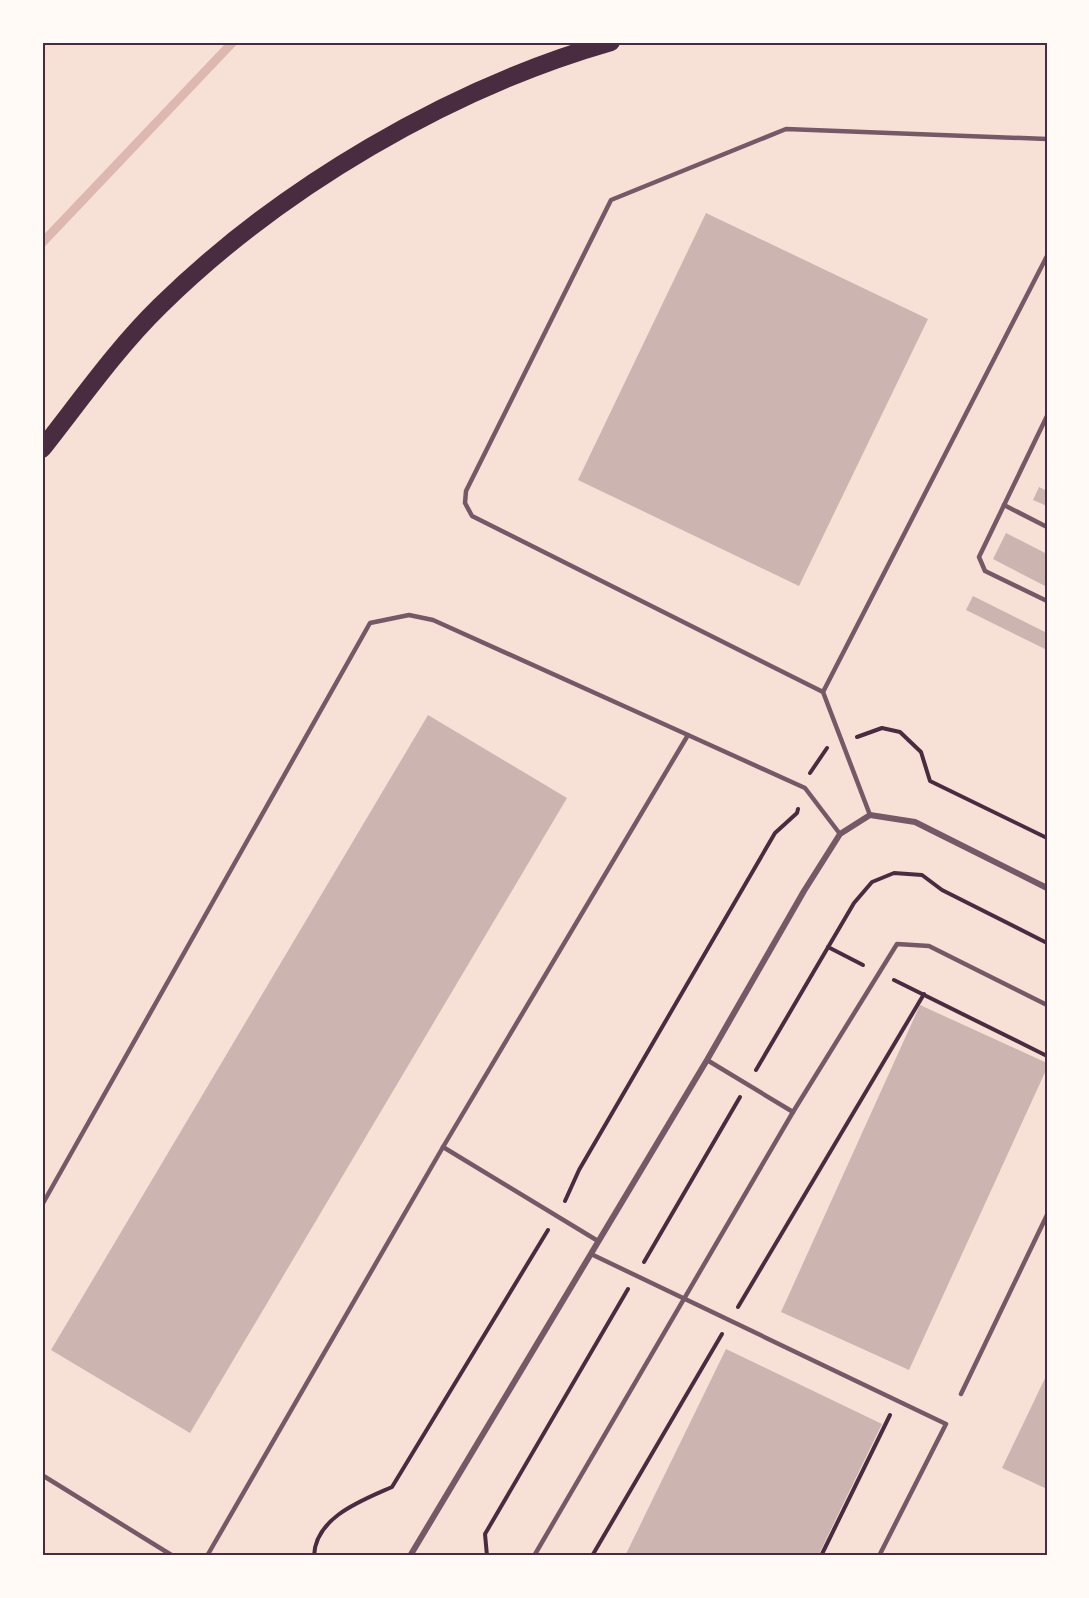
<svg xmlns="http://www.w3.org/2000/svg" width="1089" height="1598" font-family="Raleway,sans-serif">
  <rect width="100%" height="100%" fill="#f7e1d7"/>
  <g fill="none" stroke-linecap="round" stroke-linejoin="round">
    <!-- stream -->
    <polyline stroke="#dcb8b0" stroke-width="9" points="42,243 233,42"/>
  </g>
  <!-- building -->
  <g fill="#ccb4b1">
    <polygon points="706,213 928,319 799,586 578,480"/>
    <polygon points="1039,487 1047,491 1047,506 1033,500"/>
    <polygon points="1006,533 1047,554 1047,587 993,559"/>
    <polygon points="973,596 1047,633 1047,650 966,610"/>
    <polygon points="428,715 567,798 190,1433 51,1350"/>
    <polygon points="920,1005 1047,1063 1047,1068 909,1370 781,1312"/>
    <polygon points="726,1349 882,1424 818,1556 625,1556"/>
    <polygon points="1047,1374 1047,1489 1002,1468"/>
  </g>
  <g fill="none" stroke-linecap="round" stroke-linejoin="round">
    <!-- path -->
    <g stroke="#4a2c40" stroke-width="4">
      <polyline points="857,737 882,728 900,732 921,752 930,781 1047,838"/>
      <polyline points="810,773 827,748"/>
      <polyline points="828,947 863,965"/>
      <polyline points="894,980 1047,1056"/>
      <polyline points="756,1070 854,903 872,882 894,873 922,875 942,890 1047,943"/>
      <polyline points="565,1201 579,1170 775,833 797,813 798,809"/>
      <polyline points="644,1262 740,1097"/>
      <polyline points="738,1307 924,994"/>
      <path d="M314,1556C315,1517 363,1500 392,1487L548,1230"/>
      <polyline points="487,1556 485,1534 628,1289"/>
      <polyline points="592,1556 722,1334"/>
      <polyline points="821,1556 890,1415"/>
    </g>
    <!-- service -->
    <g stroke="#755966" stroke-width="4.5">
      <polyline points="1047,416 979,557 985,571 1047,601"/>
      <polyline points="1004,505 1047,527"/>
      <polyline points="823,692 1047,256"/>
      <polyline points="870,815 823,692 472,516 465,503 466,491 611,200 786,129 1047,139"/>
      <polyline points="707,1060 793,1112"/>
      <polyline points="443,1147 598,1241"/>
      <polyline points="42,1205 370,623 409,615 433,620 688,735"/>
      <polyline points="591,1254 946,1424 879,1556"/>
      <polyline points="961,1394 1047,1215"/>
      <polyline points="42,1475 173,1556"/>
      <polyline points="207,1556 443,1147 688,735 805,788 840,834"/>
      <polyline points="534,1556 793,1112 897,944 929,946 1047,1005"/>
    </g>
    <!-- minor -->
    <polyline stroke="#755966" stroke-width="6" points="410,1556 707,1060 804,891 840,834 870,815 915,822 1047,888"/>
    <!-- motorway -->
    <path stroke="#4a2c40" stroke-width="18" d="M42,449C80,401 116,349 160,306C280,188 450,88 611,42"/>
  </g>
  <!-- border -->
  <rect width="1089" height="1598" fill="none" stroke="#fffaf5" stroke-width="87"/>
  <rect x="44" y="44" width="1002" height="1510" fill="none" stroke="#4a2c40" stroke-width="2"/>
</svg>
